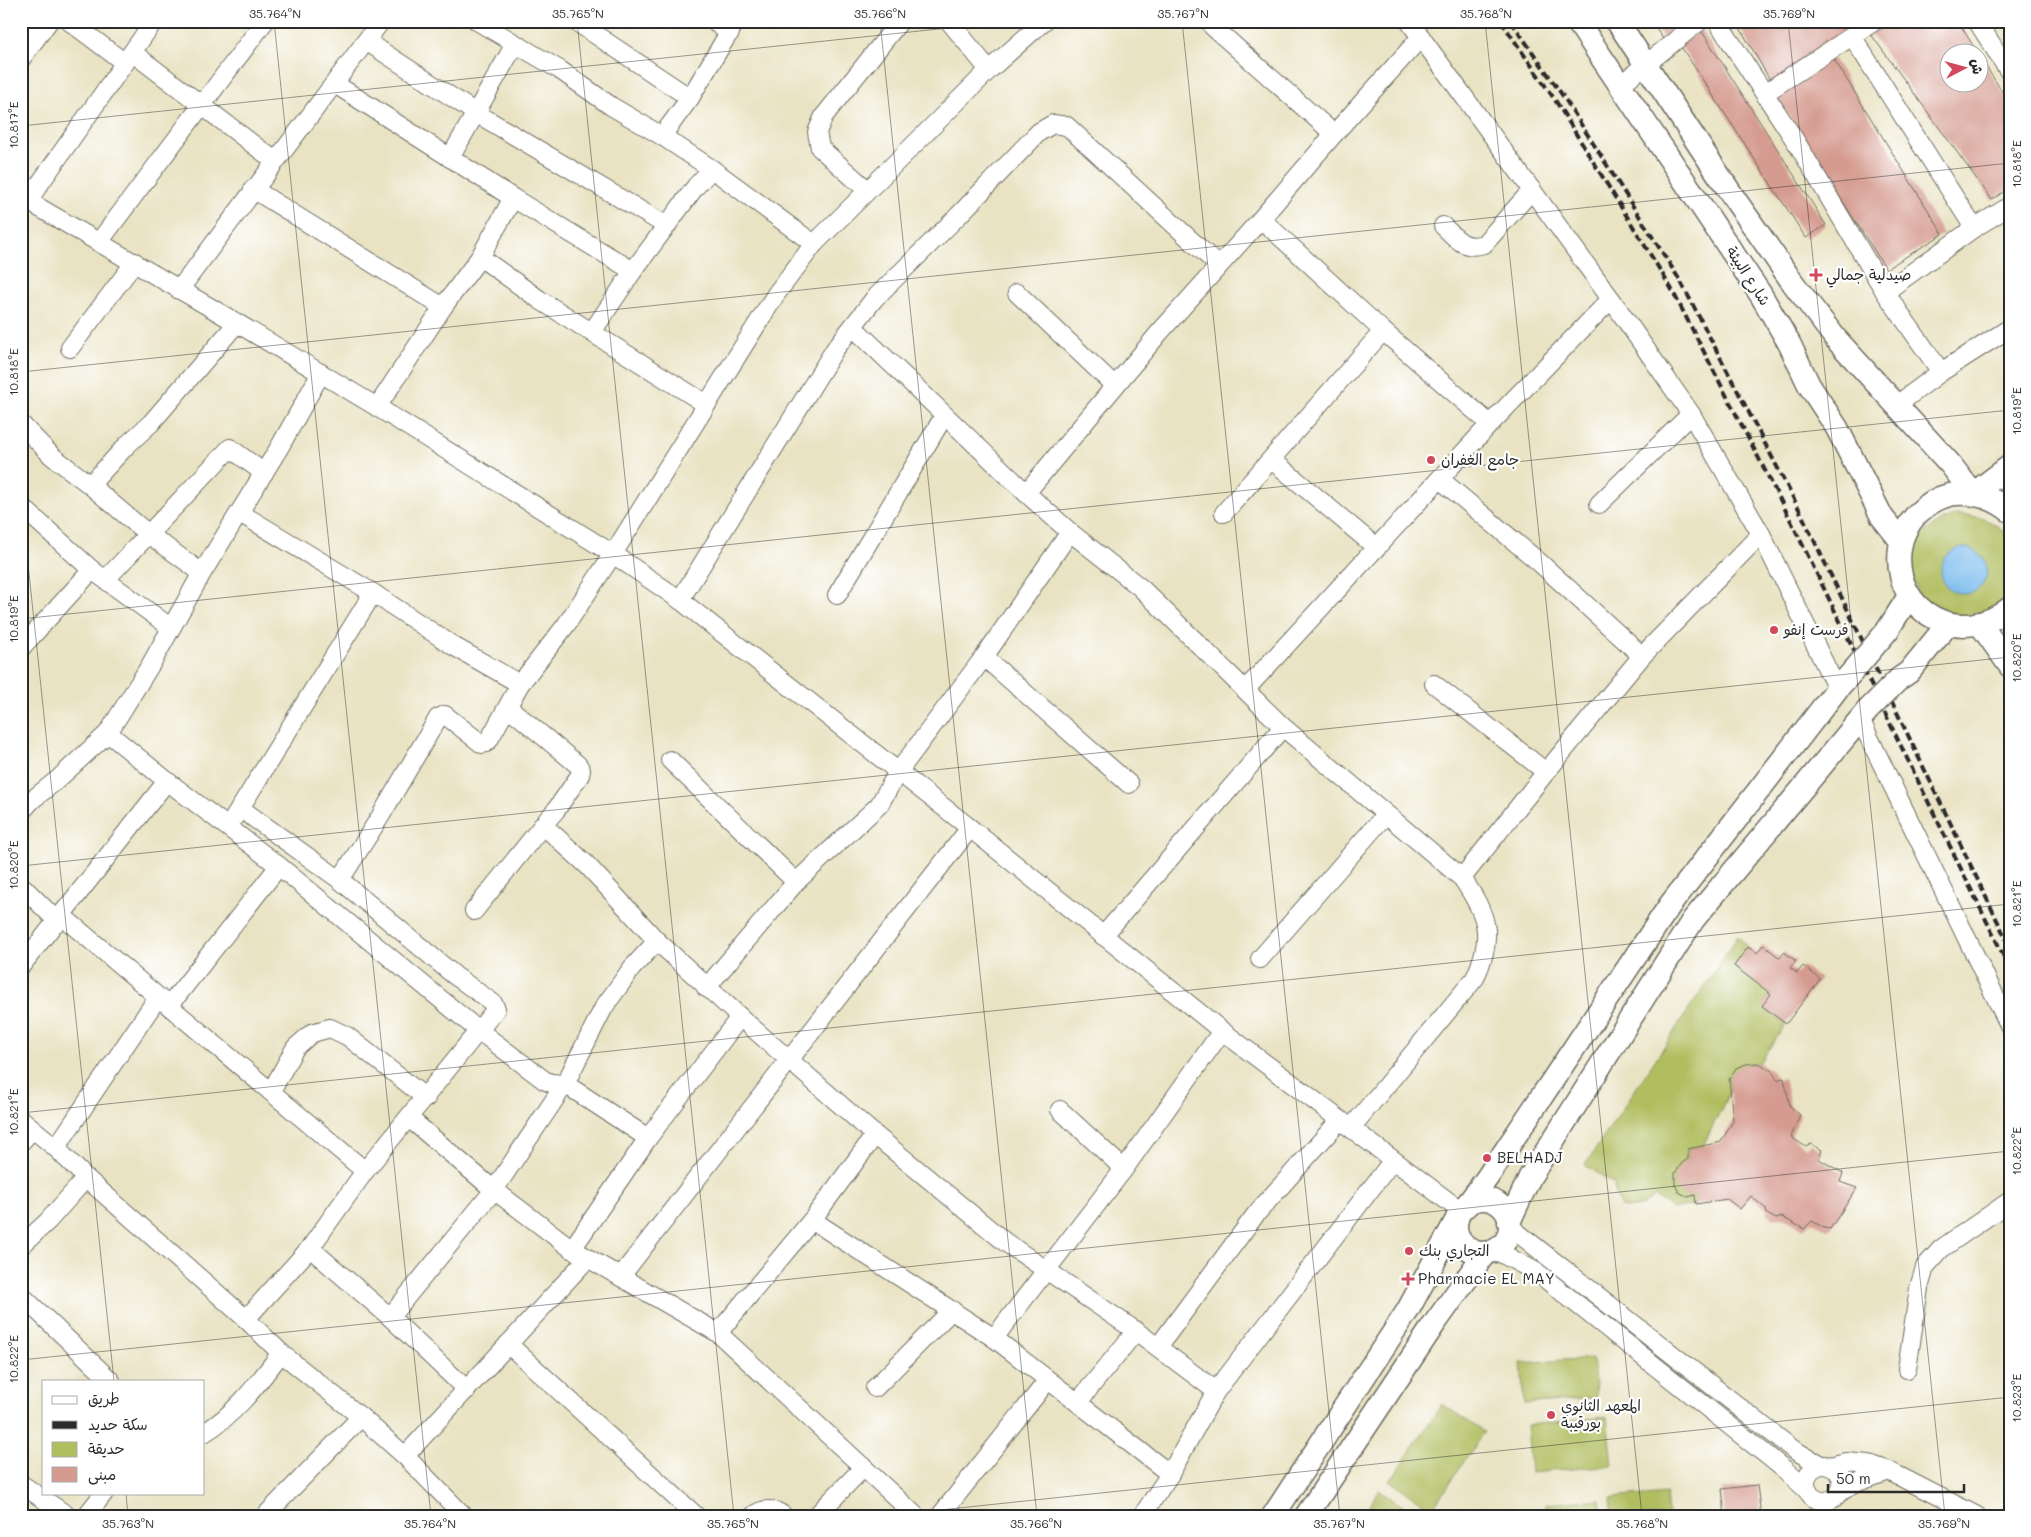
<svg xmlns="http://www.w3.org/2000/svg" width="2031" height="1537" font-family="Mali,'Playpen Sans Arabic',sans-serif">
  <rect width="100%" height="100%" fill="#fff"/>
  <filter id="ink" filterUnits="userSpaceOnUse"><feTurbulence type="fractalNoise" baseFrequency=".02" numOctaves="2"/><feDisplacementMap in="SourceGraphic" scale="10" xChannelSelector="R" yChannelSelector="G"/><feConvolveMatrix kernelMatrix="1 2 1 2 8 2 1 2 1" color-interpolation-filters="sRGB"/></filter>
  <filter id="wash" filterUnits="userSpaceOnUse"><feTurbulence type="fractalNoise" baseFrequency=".0096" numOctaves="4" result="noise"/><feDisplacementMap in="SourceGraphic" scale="20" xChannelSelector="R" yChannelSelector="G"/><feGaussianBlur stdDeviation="1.12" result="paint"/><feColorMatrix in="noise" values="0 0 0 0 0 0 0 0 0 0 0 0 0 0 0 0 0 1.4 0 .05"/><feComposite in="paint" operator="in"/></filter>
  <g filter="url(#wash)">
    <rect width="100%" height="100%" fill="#e9e3c3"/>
    <!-- green -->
    <g fill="#b1be60" stroke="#6e7446">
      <path d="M1956,515C1978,515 1997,520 2010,540V599L1965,623L1920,600C1917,589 1911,577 1910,566C1908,539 1934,522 1956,515Z"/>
      <path d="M1738,936L1748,947L1734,966L1771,994L1762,1006L1786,1024L1759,1063L1746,1064L1736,1069L1729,1079L1730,1091L1703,1146L1688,1149V1159C1672,1170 1669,1188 1688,1197L1695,1195L1696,1204L1673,1209L1655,1196C1643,1206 1637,1211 1621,1207L1615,1194L1614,1184L1585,1165Z"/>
      <polygon points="1593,1358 1596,1398 1524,1404 1521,1363"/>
      <polygon points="1442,1404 1484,1432 1432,1509 1390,1481"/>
      <polygon points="1607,1417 1612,1465 1531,1473 1527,1425"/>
      <polygon points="1379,1490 1418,1516 1362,1516"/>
      <polygon points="1666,1493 1668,1516 1613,1516 1611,1498"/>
      <polygon points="1600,1499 1602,1516 1547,1516 1546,1504"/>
    </g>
    <!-- water -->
    <circle fill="#78baed" stroke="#52728c" cx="1964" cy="571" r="23"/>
    <g id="blocks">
      <!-- building -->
      <g fill="#d59b90">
        <polygon points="1652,21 1685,21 1663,39"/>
        <polygon points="1736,21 1868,21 1774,87"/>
        <polygon points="1888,21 1958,21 1977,52 1948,52 1948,82 1978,82 1978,54 2010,104 2010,187 1992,200 1870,33"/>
        <polygon points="1701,30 1826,225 1806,238 1680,45"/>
        <polygon points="1832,56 1943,234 1886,269 1773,92"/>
        <polygon points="1763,945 1780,958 1784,952 1796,961 1790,968 1797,973 1803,966 1820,979 1786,1024 1762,1006 1771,994 1734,966 1748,947 1757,953"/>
        <polygon points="1759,1063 1772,1071 1777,1080 1784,1078 1790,1106 1800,1115 1791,1137 1806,1147 1811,1144 1822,1150 1819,1159 1843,1173 1840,1182 1857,1188 1830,1229 1824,1228 1812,1221 1804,1229 1782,1217 1776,1219 1767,1214 1766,1209 1751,1196 1740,1209 1727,1199 1696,1204 1695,1195 1688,1197 1679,1192 1675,1185 1675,1173 1682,1163 1688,1159 1688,1149 1721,1142 1733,1121 1729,1079 1736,1068 1746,1064"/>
        <polygon points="1757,1485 1761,1516 1725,1516 1722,1489"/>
      </g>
    </g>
  </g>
  <g filter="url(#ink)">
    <use href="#blocks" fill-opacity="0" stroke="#6e6b60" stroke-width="1"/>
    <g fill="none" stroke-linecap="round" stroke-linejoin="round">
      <!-- minor casing -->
      <g stroke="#6e6b60" stroke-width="20">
        <g id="minor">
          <polyline points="69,21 125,63"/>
          <polyline points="477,21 560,70 611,106 662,136 712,169 814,244"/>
          <polyline points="575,21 690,98"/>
          <polyline points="713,21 730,33"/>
          <polyline points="949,21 989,70"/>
          <polyline points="1409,21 1611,299 1691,414 1761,534 1837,689"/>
          <polyline points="1717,21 1798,145 1885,292 1941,372"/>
          <polyline points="1977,21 2010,73"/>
          <polyline points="21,22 40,33"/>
          <polyline points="1212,26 1334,134"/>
          <polyline points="1852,36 1974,228"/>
          <polyline points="366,41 476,113 667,226"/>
          <polyline points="133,53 275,161"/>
          <polyline points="21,59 49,21"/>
          <polyline points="335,84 513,198 633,271"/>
          <polyline points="1620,85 1700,21"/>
          <polyline points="1765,93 1875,21"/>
          <polyline points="662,136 690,98 736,21"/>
          <polyline points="450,158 515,44"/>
          <polyline points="253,189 443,307"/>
          <polyline points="867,190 820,148 817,132 824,116 900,21"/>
          <polyline points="21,197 237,323 377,407 613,554 680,600 970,828 1222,1031 1461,1211"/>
          <polyline points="22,209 154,21"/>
          <polyline points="1261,219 1383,331 1490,424"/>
          <path d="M1443,226C1457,239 1463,250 1484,244L1532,190"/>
          <polyline points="99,242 265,21"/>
          <polyline points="480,257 540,300 706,404"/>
          <polyline points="179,290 381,21"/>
          <polyline points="1885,292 1974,228 2010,206"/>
          <polyline points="1017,293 1115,386"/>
          <path d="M853,327L1026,493L1070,532L1141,588L1283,727L1462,878C1487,915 1495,935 1475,978L1351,1128"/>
          <polyline points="592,332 633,271 696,186 712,169"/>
          <polyline points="70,348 135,262"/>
          <polyline points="1898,404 1941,372 2010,328"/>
          <polyline points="377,407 443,307 480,257 513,198"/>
          <polyline points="21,424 52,456 90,485 147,533 202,573"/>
          <polyline points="1272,460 1377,548"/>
          <polyline points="1441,480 1539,562 1642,656"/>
          <polyline points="90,485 127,445 151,423 237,323"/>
          <polyline points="1026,493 1159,333 1261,219 1334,134 1421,37"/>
          <polyline points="1599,504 1691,414"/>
          <polyline points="21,506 92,570 170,627"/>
          <polyline points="240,513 373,593 455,647 520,684"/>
          <polyline points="1224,513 1383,331"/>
          <polyline points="106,579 230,448 264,473"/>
          <polyline points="837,595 944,416"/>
          <polyline points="680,600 835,349 874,299 958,216 1039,132 1053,124 1067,126 1218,265"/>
          <polyline points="21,648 92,570"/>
          <polyline points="984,657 1129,784"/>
          <polyline points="1434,684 1546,772"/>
          <polyline points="1246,689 1490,424 1611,299"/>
          <polyline points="508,707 578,765 581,770 580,775 556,810 543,825 587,865 657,941 740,1017 875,1135 1005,1242 1136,1331 1216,1391"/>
          <polyline points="1860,719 2010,1027"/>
          <polyline points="108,733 167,781 279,866 478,1030 544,1080 551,1083 565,1084 648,1138"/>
          <polyline points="670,760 796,882"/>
          <polyline points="240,808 340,880 454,975 493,1003 496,1009 365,1171 310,1248 246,1319"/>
          <polyline points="21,812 32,800 57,780 108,733 151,664 202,573 279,448 321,373"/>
          <polyline points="234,818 373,593"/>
          <polyline points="1462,878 1546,772 1642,656 1761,534"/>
          <polyline points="340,880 380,817 438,718 445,715 482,744 486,743 489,740 520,684 566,625 613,554 776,294 814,244 989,70 1044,21"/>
          <polyline points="21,885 58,922"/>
          <polyline points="474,911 543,825"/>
          <polyline points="62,916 365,1171"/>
          <polyline points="1103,936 1283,727"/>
          <polyline points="1260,959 1386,814"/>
          <polyline points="21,966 167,781"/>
          <polyline points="706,988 796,882 879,805 898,772 984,657 1070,532"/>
          <polyline points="169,1006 279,866"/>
          <polyline points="271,1092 295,1048 312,1033 330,1028 347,1036 426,1098"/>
          <polyline points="1060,1110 1124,1169"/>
          <polyline points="409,1118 494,1190 572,1249 718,1333 916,1516"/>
          <polyline points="21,1119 56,1148 86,1178 246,1319 281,1353 361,1417 405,1456 464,1516"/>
          <polyline points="21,1142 33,1129"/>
          <polyline points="56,1148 158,997"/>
          <polyline points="812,1220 994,1338 1170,1474"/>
          <polyline points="1509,1226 1794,1450 1821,1465"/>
          <polyline points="21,1246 48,1221 86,1178"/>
          <polyline points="310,1248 390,1317 467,1390"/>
          <polyline points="572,1249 648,1138 740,1017"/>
          <polyline points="1495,1250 1538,1273 1784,1469 1808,1491"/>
          <polyline points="621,1276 970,828"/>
          <polyline points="21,1295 111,1381"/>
          <polyline points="390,1317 494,1190 565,1084 604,1007 632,968 657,941"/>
          <polyline points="718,1333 812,1220 875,1135"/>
          <polyline points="994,1338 1124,1169 1222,1031"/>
          <polyline points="508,1344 696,1516"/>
          <polyline points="1158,1347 1256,1214 1340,1120"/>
          <polyline points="1907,1369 1919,1288 1925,1267 1941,1249 2010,1201"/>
          <polyline points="875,1388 952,1310"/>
          <polyline points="1078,1402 1136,1331"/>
          <path d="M204,1433C237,1413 258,1383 281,1353"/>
          <polyline points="405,1456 587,1259"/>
          <circle cx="1824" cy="1483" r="18"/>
          <polyline points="1830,1466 1846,1462 1869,1464 1889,1471 1977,1516"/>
          <polyline points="21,1484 68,1516"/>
          <polyline points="1838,1494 1852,1484 1889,1471"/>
          <polyline points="86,1516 104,1493"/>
          <polyline points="265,1516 361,1417"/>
          <path d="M753,1516C762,1508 774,1508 784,1516"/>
          <polyline points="816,1516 864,1467"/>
          <polyline points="940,1516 1048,1380"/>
          <polyline points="1142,1516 1170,1474 1216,1391 1393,1160"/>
        </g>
      </g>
      <!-- major casing -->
      <g stroke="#6e6b60" stroke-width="25">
        <g id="major">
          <polyline points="1577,21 1761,295 1789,343 1809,385 1837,428 1882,517 1901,541"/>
          <polyline points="1617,21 1736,201 1793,283 1836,339 1951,465 1973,494"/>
          <polyline points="1973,494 2010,466"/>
          <path d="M2010,511C1992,497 1972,491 1949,495C1937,498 1926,505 1917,514C1908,524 1902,535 1900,548C1891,613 1961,648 2010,608"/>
          <polyline points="1980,624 2010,666"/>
          <polyline points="1887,631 1909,596"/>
          <polyline points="1899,679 1909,672 1948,624"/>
          <circle cx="1483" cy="1226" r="27"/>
          <polyline points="1466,1206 1487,1178 1670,905 1837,689 1854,670"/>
          <polyline points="1509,1222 1530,1177 1693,920 1867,711"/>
          <polyline points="1273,1516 1408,1310 1457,1219"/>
          <polyline points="1306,1516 1435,1323 1485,1253"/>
        </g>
      </g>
      <!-- minor -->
      <use href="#minor" stroke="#fff" stroke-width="18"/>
      <!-- major -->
      <use href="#major" stroke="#fff" stroke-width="22"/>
      <!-- rail -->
      <g stroke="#2b2b2b" stroke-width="4" stroke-dasharray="8 4" stroke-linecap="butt">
        <polyline points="1501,21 1557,103 1671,288 1788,515 2010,969"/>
        <polyline points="1511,21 1565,99 1681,282 1799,509 2010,947"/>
      </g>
      <!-- major-bridge casing -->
      <g stroke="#6e6b60" stroke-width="25" stroke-linecap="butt">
        <g id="major-bridge">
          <polyline points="1854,670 1887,631"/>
          <polyline points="1867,711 1899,679"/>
        </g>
      </g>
      <!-- major-bridge -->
      <use href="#major-bridge" stroke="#fff" stroke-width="22"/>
    </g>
  </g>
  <!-- ticks -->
  <path fill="none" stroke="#2b2b2b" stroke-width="1" stroke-opacity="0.45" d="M274,21L431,1516M577,21L734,1516M880,21L1037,1516M1182,21L1340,1516M1485,21L1642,1516M1788,21L1945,1516M21,126L1014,21M21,372L2010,163M21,497L114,1381M21,619L2010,410M21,866L2010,657M21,1113L2010,904M21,1360L2010,1151M126,1493L128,1516M883,1516L2010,1397"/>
  <!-- markers -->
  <g fill="#d1495b" stroke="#fff" stroke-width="2">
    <path d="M1813.5 267.5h5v5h5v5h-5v5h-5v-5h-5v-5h5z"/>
    <circle cx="1431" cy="460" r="5"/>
    <circle cx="1774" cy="630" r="5"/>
    <circle cx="1487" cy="1158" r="5"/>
    <circle cx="1409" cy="1251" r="5"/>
    <path d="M1405.5 1271.5h5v5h5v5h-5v5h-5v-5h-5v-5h5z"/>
    <circle cx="1551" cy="1415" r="5"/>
  </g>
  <g text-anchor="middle" stroke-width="4.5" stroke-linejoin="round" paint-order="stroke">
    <!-- poi labels -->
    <g font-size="15" fill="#2b2b2b" stroke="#fff" text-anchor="start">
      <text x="1826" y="280">صيدلية جمالي</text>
      <text x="1441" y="465">جامع الغفران</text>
      <text x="1784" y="635">فرست إنفو</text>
      <text x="1497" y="1163">BELHADJ</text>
      <text x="1419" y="1256">التجاري بنك</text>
      <text x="1418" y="1284">Pharmacie EL MAY</text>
      <text x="1561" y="1411">المعهد الثانوي<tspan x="1561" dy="17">بورقيبة</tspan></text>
    </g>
    <!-- street labels -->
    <g font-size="15" fill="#2b2b2b" stroke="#fff">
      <text transform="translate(1748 276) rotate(57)" y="5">شارع البيئة</text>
    </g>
  </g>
  <!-- margin -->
  <rect width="2031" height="1537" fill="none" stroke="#fff" stroke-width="55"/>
  <!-- legend -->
  <rect x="42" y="1380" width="162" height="115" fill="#ffffff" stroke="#aaaaaa"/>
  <rect x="52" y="1396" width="25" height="8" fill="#ffffff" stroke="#aaaaaa"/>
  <text x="88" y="1404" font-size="15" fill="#2b2b2b">طريق</text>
  <rect x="52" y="1421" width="25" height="8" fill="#2b2b2b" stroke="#aaaaaa"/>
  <text x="88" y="1430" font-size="15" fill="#2b2b2b">سكة حديد</text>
  <rect x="52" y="1442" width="25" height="15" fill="#b1be60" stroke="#aaaaaa"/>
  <text x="88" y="1454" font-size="15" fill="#2b2b2b">حديقة</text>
  <rect x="52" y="1467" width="25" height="15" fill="#d59b90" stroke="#aaaaaa"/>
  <text x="88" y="1480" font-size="15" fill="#2b2b2b">مبنى</text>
  <!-- north arrow -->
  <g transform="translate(1964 68) rotate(84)"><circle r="24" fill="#ffffff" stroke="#aaaaaa"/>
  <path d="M0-4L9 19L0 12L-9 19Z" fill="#d1495b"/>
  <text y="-8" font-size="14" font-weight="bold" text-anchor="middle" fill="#2b2b2b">ش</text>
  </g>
  <!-- scale -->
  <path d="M1828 1484v8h136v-8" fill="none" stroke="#2b2b2b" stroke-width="2.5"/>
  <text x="1836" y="1484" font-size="15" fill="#2b2b2b" stroke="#ffffff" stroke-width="4" paint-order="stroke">50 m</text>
  <rect x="28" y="28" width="1976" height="1482" fill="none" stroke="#2b2b2b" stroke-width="2"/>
  <g font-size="12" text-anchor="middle" fill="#2b2b2b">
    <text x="275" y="18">35.764°N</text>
    <text x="578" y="18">35.765°N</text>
    <text x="880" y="18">35.766°N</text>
    <text x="1183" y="18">35.767°N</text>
    <text x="1486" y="18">35.768°N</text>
    <text x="1789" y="18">35.769°N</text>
    <text transform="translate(14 125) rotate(-90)" y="4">10.817°E</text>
    <text transform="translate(2017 164) rotate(-90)" y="4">10.818°E</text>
    <text transform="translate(14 372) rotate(-90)" y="4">10.818°E</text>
    <text transform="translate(2017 411) rotate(-90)" y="4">10.819°E</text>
    <text transform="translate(14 619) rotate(-90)" y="4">10.819°E</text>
    <text transform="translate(2017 658) rotate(-90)" y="4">10.820°E</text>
    <text transform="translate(14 865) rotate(-90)" y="4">10.820°E</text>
    <text transform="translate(2017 904) rotate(-90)" y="4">10.821°E</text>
    <text transform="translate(14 1112) rotate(-90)" y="4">10.821°E</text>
    <text transform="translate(2017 1151) rotate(-90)" y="4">10.822°E</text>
    <text transform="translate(14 1359) rotate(-90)" y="4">10.822°E</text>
    <text transform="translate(2017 1398) rotate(-90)" y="4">10.823°E</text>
    <text x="128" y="1528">35.763°N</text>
    <text x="430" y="1528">35.764°N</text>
    <text x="733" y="1528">35.765°N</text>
    <text x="1036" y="1528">35.766°N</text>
    <text x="1339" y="1528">35.767°N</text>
    <text x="1642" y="1528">35.768°N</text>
    <text x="1944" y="1528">35.769°N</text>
  </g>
</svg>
